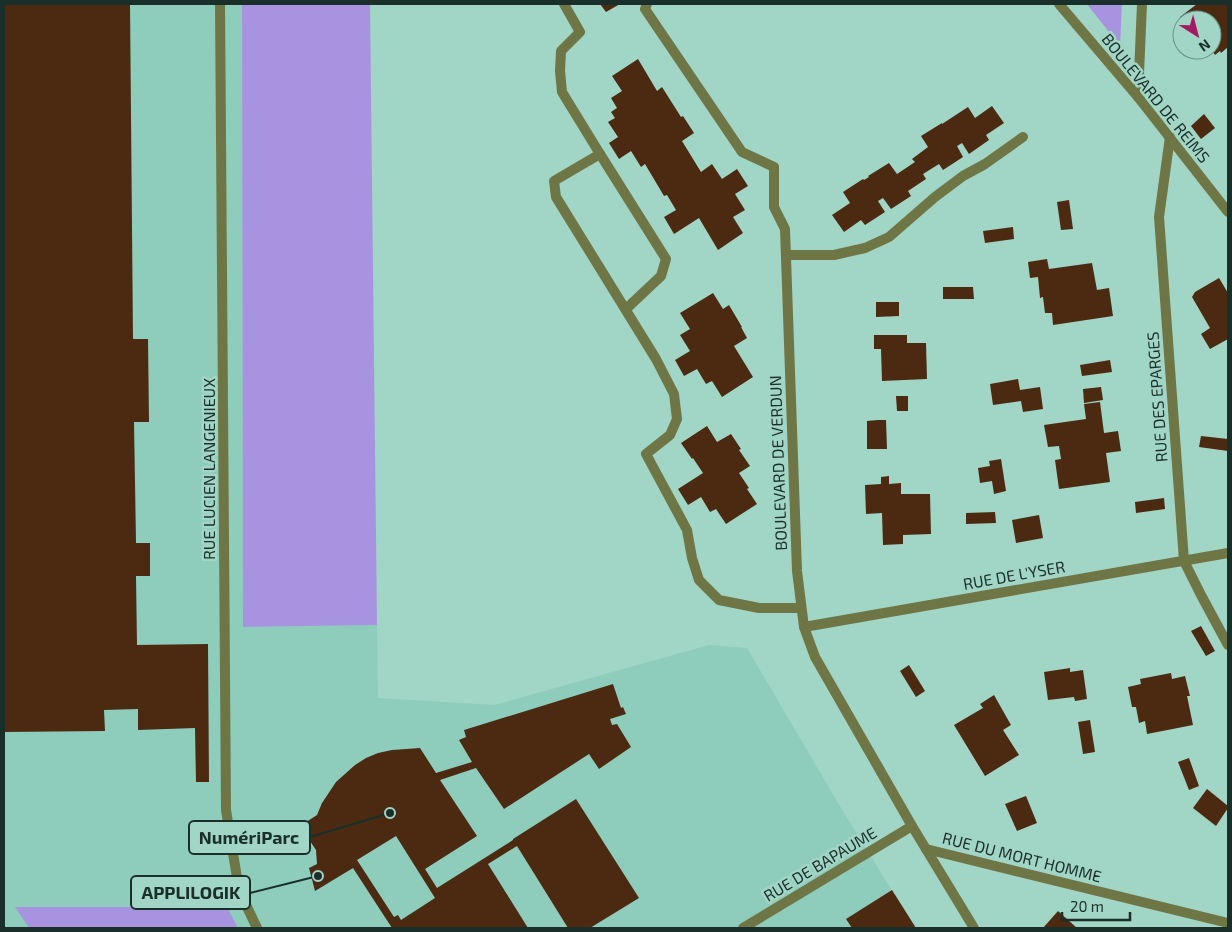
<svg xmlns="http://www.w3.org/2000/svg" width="1232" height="932" font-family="'Exo 2',sans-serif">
  <rect width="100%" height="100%" fill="#a1d5c6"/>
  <!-- built -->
  <polygon fill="#8eccbb" points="4,4 242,4 243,627 377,625 378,698 495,705 709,645 747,648 838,803 915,928 238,928 226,907 16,907 29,928 4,928"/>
  <!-- green -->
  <g fill="#a793e0">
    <polygon points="242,4 370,4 377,625 243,627"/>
    <polygon points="1087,4 1122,4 1120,46"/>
    <polygon points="15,907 227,907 238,928 29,928"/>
  </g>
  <!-- building -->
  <g fill="#4b2a11" fill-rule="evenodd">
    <polygon points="4,4 130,4 133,339 148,339 149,422 134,422 136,543 150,543 150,576 136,576 137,645 208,644 209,782 196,782 195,728 138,730 138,709 104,710 105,731 4,732"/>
    <polygon points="600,4 620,4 606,12"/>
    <polygon points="1197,4 1228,4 1228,47 1221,53 1220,51 1215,55 1212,50 1212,20 1182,20 1180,17"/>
    <polygon points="638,59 657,91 662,87 681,117 683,116 694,133 682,141 701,172 712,164 722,179 737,169 748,186 735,194 745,210 733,217 743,233 718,250 699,218 674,234 664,217 676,210 667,195 664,196 645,164 641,167 631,151 619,159 609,143 618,137 608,122 615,118 611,112 617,108 611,98 622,91 612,76"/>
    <polygon points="992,106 1004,123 986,135 989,140 969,154 962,143 957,146 963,157 943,170 939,164 923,174 926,179 908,191 911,196 891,209 883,198 878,201 885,212 865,225 861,220 844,232 832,215 850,203 843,192 863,179 864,180 869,177 868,176 889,163 897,174 915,162 912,159 928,147 921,136 942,123 942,124 968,107 975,118"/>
    <polygon points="1204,114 1215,128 1201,139 1191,126"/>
    <polygon points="1069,200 1073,229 1061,230 1057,202"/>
    <polygon points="1013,227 1014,239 985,243 983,231"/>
    <polygon points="1047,259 1049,269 1092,263 1097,290 1109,288 1113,316 1053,325 1052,313 1045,313 1043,297 1040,298 1038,277 1030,278 1028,262"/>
    <polygon points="1219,278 1228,293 1228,339 1210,349 1201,334 1210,328 1192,297 1195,292"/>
    <polygon points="943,287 973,287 974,299 943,299"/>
    <polygon points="713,293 723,309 729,305 742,327 741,327 747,338 734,346 753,377 722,397 712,381 706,384 697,369 684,376 675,360 690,351 680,335 690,329 680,313"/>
    <polygon points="876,302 899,302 899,316 876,317"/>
    <polygon points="874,335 907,335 907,343 926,343 927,379 882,381 881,349 874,349"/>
    <polygon points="1110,360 1112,372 1082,376 1080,365"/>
    <polygon points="1018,379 1020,390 1040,387 1043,409 1023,412 1021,401 993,405 990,384"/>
    <polygon points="1101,387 1103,400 1084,403 1083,389"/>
    <polygon points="896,396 908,396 908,411 897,411"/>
    <polygon points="1100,402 1104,433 1118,431 1121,451 1106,453 1110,482 1059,489 1055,460 1061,459 1059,446 1048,447 1044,425 1086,419 1084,404"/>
    <polygon points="878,420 886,420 887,449 867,449 867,421"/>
    <polygon points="707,426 717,442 731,434 741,449 739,450 750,466 739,473 749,488 747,489 757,504 726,524 716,509 710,512 701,497 688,505 678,489 703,473 693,458 692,459 681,443"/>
    <polygon points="1201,436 1228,439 1228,451 1199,447"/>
    <polygon points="1001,459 1006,491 994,494 992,481 980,483 978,468 990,466 989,461"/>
    <polygon points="889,476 889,484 901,483 901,494 930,494 931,534 903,535 903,544 883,545 882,513 866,514 865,485 881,484 881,477"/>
    <polygon points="1164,498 1165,509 1136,513 1135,502"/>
    <polygon points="995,512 996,523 966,524 966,513"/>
    <polygon points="1039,515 1043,538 1016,543 1012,520"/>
    <polygon points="1201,626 1215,651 1206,656 1191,631"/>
    <polygon points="909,665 925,691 916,697 900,671"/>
    <polygon points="1070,668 1070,672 1083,670 1087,699 1075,701 1074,697 1048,700 1044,672"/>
    <polygon points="1171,673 1172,679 1185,676 1190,696 1187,696 1193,725 1147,734 1145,721 1139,723 1136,707 1132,707 1128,687 1141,684 1140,679"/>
    <path d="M613,684L621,708L623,707L626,714L610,719L612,725L617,724L631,747L599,769L589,754L504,809L476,768L440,780L477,836L425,869L437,888L513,840V839L576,799L639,898L590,928H568L517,846L488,864L528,928H392L353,868L315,891L309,868L317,864L316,850L300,826L317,815L322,803L336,782L355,765L366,758L378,753L392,750L420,748L436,773L472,762L459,740L466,737L464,730ZM396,836L435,898L401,920L398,915L394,917L357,860Z"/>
    <polygon points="994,695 1011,725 1003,730 1019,755 985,776 954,725 983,708 980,704"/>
    <polygon points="1090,720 1095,752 1083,754 1078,722"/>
    <polygon points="1189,758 1199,786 1189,790 1178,762"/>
    <polygon points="1207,789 1228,806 1228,808 1216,826 1193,808"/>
    <polygon points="1026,796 1037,823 1017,831 1005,804"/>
    <polygon points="892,890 916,928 852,928 846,919"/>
    <polygon points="1058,911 1077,928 1043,928"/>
  </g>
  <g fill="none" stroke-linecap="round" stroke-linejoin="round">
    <!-- lane -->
    <polyline stroke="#6f7645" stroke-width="10" points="786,255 834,255 865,248 889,237 935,197 963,176 985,164 1023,137"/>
    <!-- street -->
    <g stroke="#6f7645" stroke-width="10">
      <polyline points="220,4 226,810 239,890 257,928"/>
      <polyline points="564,4 580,32 561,51 560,71 562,92 600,154 554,181 556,197 656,359 674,394 677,419 670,435 646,454 687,530 692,558 699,580 719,600 759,608 801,608"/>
      <polyline points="647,4 645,9 742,152 774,167 774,207 785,229 797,571 804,627 815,657 912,826 974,928"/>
      <polyline points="1059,4 1138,97 1228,212"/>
      <polyline points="1138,97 1142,4"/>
      <polyline points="1170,137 1159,217 1184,561 1201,595 1228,645"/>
      <polyline points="600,154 666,259 661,276 626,309"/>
      <polyline points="804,627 1228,553"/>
      <polyline points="926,849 1228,923"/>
      <polyline points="743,928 912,826"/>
    </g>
  </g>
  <g text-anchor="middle" stroke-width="5" stroke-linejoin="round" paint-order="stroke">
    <!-- street labels -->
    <g font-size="16" fill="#1a2f29" stroke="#a1d5c6">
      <text transform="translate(1156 98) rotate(51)" y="6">BOULEVARD DE REIMS</text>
      <text transform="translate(1157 397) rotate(-94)" y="6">RUE DES EPARGES</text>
      <text transform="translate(778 463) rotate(-92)" y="6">BOULEVARD DE VERDUN</text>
      <text transform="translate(209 469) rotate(-90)" y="6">RUE LUCIEN LANGENIEUX</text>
      <text transform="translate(1014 575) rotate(-10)" y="6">RUE DE L'YSER</text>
      <text transform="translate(1022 857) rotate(14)" y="6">RUE DU MORT HOMME</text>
      <text transform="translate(820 864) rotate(-31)" y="6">RUE DE BAPAUME</text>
    </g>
  </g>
  <!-- callouts -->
  <path fill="none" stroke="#1a2f29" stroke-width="2" d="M390 813L310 837M318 876L250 893"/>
  <g fill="#1a2f29" stroke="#a1d5c6" stroke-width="2">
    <circle cx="390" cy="813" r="5"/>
    <circle cx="318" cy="876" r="5"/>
  </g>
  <g fill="#a1d5c6" stroke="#1a2f29" stroke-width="2">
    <rect x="189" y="821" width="121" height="33" rx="5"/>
    <rect x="131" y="876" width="119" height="33" rx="5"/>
  </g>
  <g font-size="18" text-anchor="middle" font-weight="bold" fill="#1a2f29">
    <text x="249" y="844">NumériParc</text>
    <text x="191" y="899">APPLILOGIK</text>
  </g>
  <!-- border -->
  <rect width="1232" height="932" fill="none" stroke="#1a2f29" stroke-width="10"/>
  <!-- north arrow -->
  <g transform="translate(1197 35) rotate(144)"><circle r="24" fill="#a1d5c6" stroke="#6b9387"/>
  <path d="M0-4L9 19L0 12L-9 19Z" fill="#a51b63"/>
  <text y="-8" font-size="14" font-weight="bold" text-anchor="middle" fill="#1a2f29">N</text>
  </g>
  <!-- scale -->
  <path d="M1062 912v8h68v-8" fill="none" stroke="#1a2f29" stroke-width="2.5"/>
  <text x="1070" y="912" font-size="15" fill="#1a2f29" stroke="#a1d5c6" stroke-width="4" paint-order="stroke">20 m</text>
</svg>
